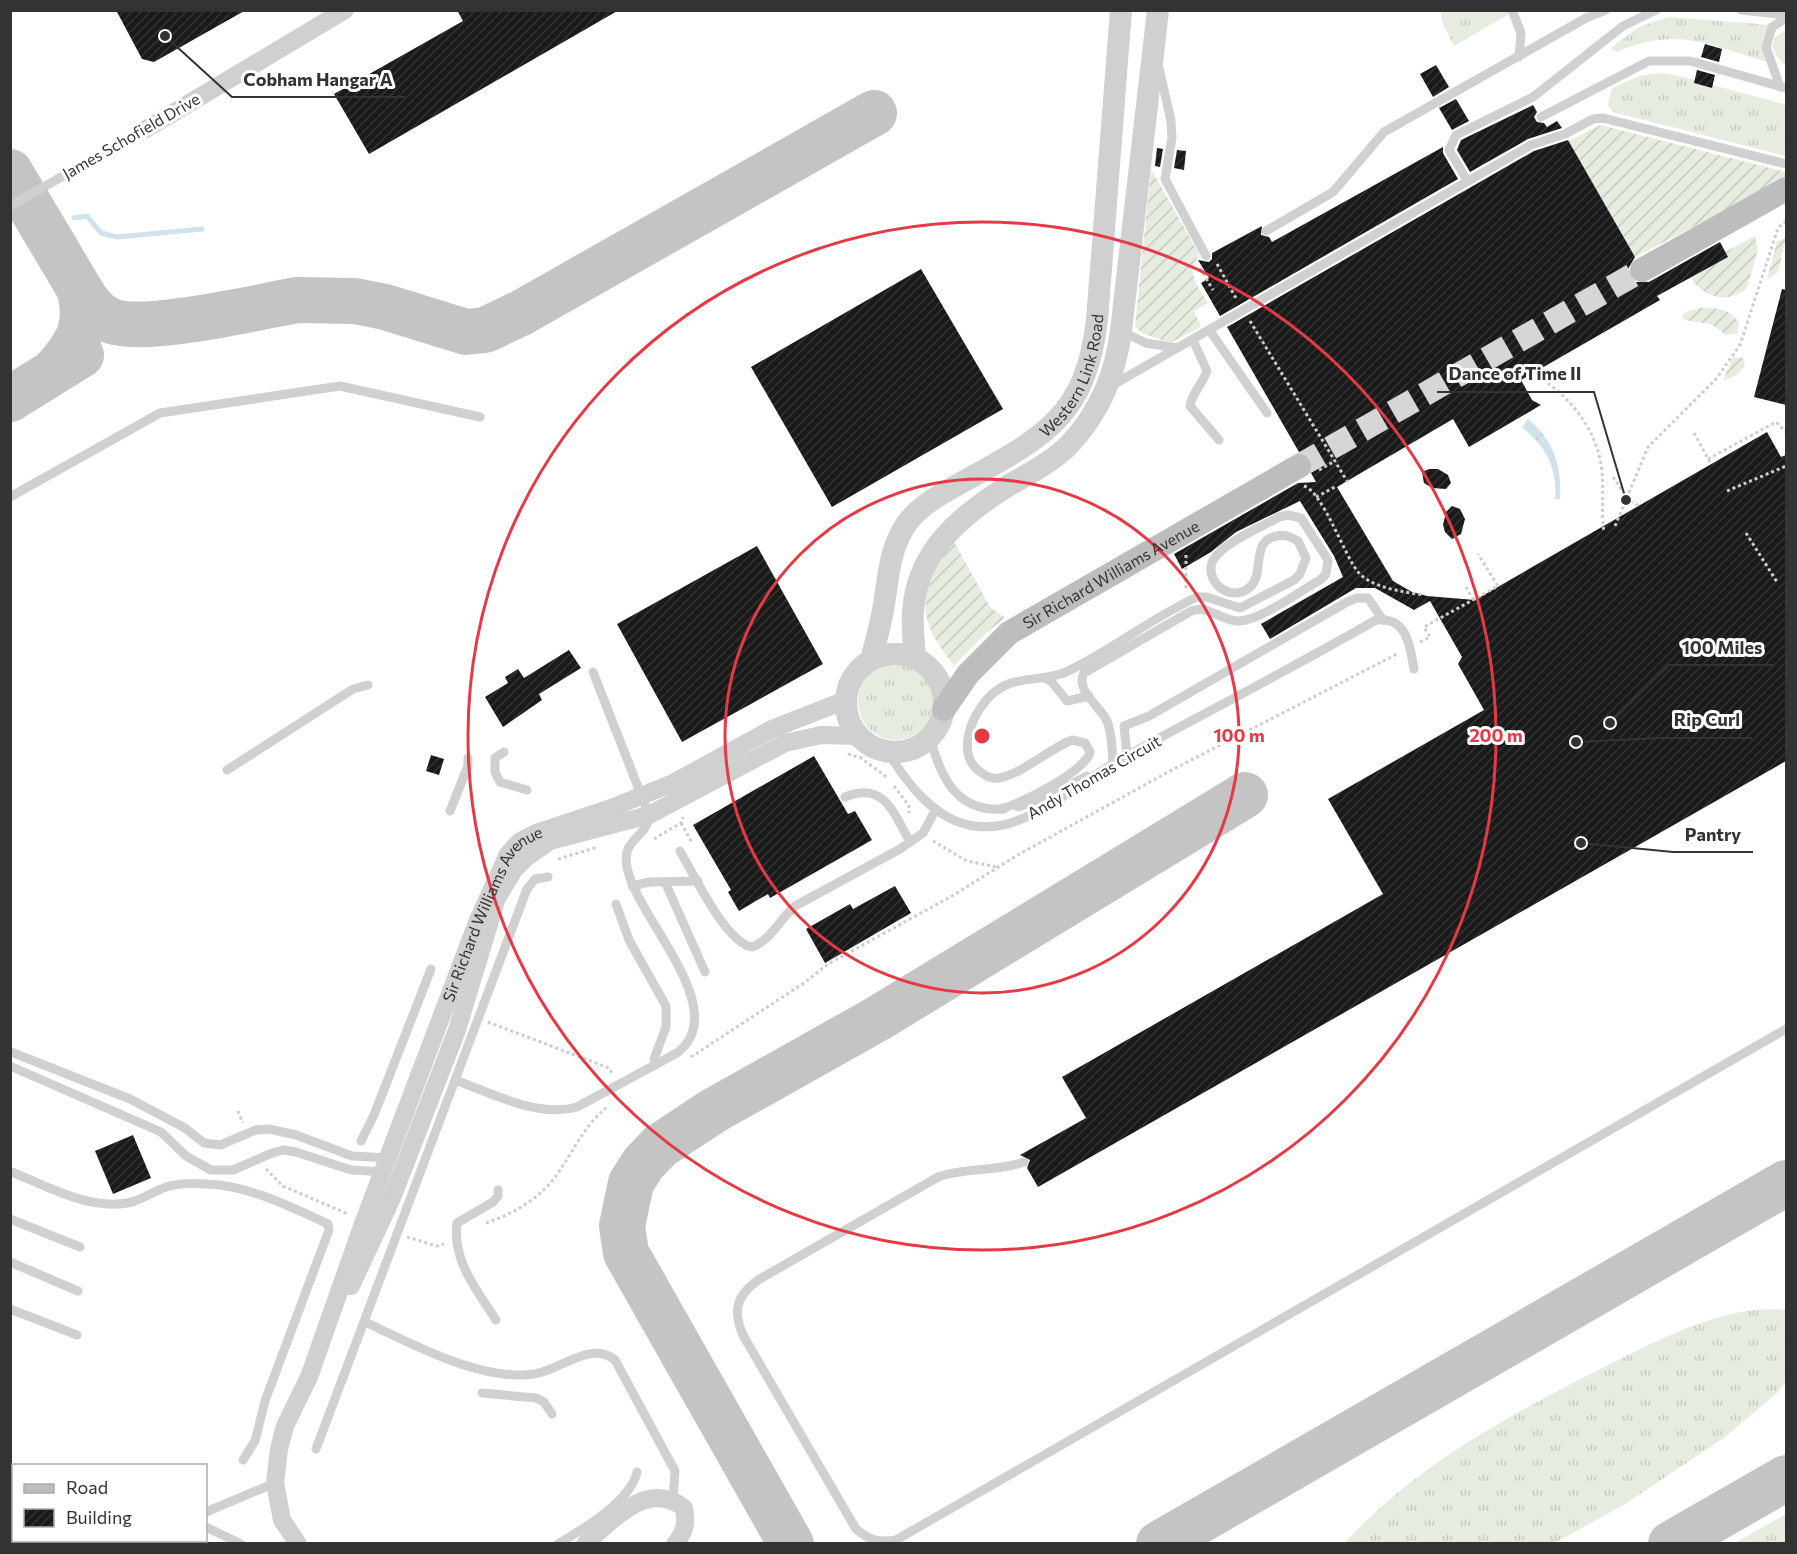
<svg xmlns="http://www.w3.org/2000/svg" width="1797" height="1554" font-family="Commissioner,sans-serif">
  <defs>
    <pattern id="grass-tufts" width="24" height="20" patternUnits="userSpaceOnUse" patternTransform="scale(1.5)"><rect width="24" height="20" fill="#e6ecdf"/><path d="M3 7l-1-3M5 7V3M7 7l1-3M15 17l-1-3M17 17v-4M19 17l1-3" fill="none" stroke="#c6cbc0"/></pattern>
    <pattern id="garden-furrows" width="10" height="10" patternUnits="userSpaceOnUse" patternTransform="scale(1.5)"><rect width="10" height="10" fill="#e6ecdf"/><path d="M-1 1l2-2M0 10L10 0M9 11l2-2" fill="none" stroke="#c6cbc0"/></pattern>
    <pattern id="building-hatch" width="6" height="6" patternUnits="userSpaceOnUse" patternTransform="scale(1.5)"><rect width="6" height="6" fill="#1a1a1a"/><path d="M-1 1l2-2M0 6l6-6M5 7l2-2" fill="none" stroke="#333"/></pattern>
  </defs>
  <rect width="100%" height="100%" fill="#fff"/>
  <!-- grass -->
  <g fill="url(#grass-tufts)">
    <polygon points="1440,11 1507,11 1509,14 1454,46 1443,24"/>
    <path d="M1668,17L1772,25C1760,37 1761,46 1767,62C1707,44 1678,26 1616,52L1611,48L1639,27Z"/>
    <polygon points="1786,29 1786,66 1776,55 1772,45 1776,37"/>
    <polygon points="1659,73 1676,75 1786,105 1786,156 1613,112 1608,105 1612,88 1639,76"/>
    <circle cx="896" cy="702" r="38"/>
    <path d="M1779,1309L1786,1311V1381L1778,1392L1725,1437L1625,1504L1555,1543H1345C1416,1464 1517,1411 1612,1363C1653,1343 1700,1318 1747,1311C1757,1309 1768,1310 1779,1309Z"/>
    <polygon points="1786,1514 1786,1543 1735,1543"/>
  </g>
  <!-- garden -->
  <g fill="url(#garden-furrows)">
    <polygon points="1600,125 1786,172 1786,179 1635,257 1569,141"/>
    <path d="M1151,169L1199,254C1186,274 1197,286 1208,303L1194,311L1201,327L1170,343L1142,333L1135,326Z"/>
    <path d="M1755,236L1758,249L1747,288C1729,305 1702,297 1691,278L1727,257L1725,252Z"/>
    <polygon points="1786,237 1778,272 1767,280 1777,242"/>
    <path d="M1700,308C1715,307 1731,309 1739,323L1737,333L1726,335L1711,324L1684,320L1682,316L1685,312Z"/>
    <polygon points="1733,357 1743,358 1745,366 1737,375 1723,381"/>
    <path d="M953,540L990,607L1005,618L987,632L954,665C912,614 921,593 953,540Z"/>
  </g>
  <!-- water -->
  <path fill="#cfe2ee" d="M1528,419C1554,441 1562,466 1560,499H1555C1558,468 1545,446 1522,427Z"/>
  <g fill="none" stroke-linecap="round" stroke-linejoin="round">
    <!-- stream -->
    <polyline stroke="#cfe2ee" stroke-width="5" points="74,218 87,216 101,233 117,237 202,229"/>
    <!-- taxiway -->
    <g stroke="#c4c4c4" stroke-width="46">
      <path d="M10,172L80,290C88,327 79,343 55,370"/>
      <path d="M80,290C87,302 95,314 109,320C141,335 258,307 297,300L355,301L385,307L466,332L485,330L521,313L874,113"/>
      <polyline points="10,399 81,355"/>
      <polyline points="791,1544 626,1253 622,1226 631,1183 643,1164 660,1146 713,1111 877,1019 1245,795"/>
      <polyline points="1159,1544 1786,1183"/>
      <polyline points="1671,1544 1786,1478"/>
    </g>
  </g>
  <!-- building -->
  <g fill="url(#building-hatch)">
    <polygon points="116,10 246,10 154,62 142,59"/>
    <polygon points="457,10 619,10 369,154 334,94 463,21"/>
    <polygon points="1705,44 1722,49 1719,62 1701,57"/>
    <polygon points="1436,65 1449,87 1433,97 1420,74"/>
    <polygon points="1697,70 1715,75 1712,88 1694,83"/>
    <polygon points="1456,99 1469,121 1452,130 1439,108"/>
    <polygon points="1533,105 1537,112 1534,117 1537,122 1544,123 1547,127 1557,121 1562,128 1528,139 1470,172 1457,150 1461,140"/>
    <polygon points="1568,140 1635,257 1628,269 1634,282 1649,282 1720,242 1728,257 1657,296 1660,300 1521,380 1532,400 1541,405 1469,447 1453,419 1337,487 1393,581 1412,592 1427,596 1475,600 1767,432 1781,457 1786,455 1786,761 1038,1187 1027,1168 1030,1160 1020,1155 1086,1118 1062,1077 1383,894 1328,799 1484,710 1458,664 1462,657 1430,601 1414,610 1375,588 1356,588 1270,639 1261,624 1343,577 1334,556 1300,501 1236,532 1211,552 1182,569 1174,554 1298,483 1316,482 1311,473 1311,458 1299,452 1227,327 1534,151"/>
    <polygon points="1443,147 1443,153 1458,179 1220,316 1201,283 1209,278 1198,260 1209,262 1212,259 1212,253 1262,226 1261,235 1269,237 1272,242"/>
    <polygon points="1157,148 1163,149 1160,167 1155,166"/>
    <polygon points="1177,150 1186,151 1184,170 1174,168"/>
    <polygon points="921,269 1003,409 832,507 751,367"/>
    <polygon points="1782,289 1786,290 1786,405 1754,397"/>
    <polygon points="1429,469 1438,469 1448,475 1451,483 1446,489 1432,488 1424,483 1422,472"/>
    <polygon points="1452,506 1460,509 1465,519 1461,534 1452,539 1445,532 1443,525 1446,512"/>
    <polygon points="757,546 823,664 682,742 617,624"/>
    <polygon points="569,650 581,668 539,694 542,700 503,727 485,697 508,683 505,677 518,669 524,678"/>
    <polygon points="431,755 444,759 439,775 426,771"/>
    <polygon points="814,756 848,814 855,811 872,840 770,898 768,894 739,911 728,892 731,890 693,825"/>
    <polygon points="895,886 911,913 825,963 806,929 850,904 853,909"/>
    <polygon points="133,1135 151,1178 113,1194 95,1151"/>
  </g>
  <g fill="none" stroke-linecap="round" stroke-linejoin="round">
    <!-- secondary-tunnel -->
    <polyline stroke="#d6d6d6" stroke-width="24" stroke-dasharray="24 12" stroke-linecap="butt" points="1299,466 1642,270"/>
    <!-- path -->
    <g stroke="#cdcdcd" stroke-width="3" stroke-dasharray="3 3" stroke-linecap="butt">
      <polyline points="1217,264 1237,300"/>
      <polyline points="1200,268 1213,290"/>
      <polyline points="1250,321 1347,481"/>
      <path d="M1533,373C1569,395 1598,429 1602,472C1604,493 1601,512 1604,532"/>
      <polyline points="1694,433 1711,464"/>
      <polyline points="1536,440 1543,433"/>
      <polyline points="1708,459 1776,422 1786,432"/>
      <polyline points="1319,470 1335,461"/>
      <polyline points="1613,477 1628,499 1639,506"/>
      <path d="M1304,486C1323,492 1344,555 1358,572C1371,588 1405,592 1424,595"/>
      <polyline points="1727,491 1786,466"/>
      <polyline points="1316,497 1337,486"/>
      <polyline points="1615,526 1648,447 1716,379 1740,345 1778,228 1786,221"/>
      <polyline points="1746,533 1777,582"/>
      <polyline points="1466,587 1474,601"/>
      <polyline points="1186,588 1186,555"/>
      <polyline points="1420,642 1430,637 1424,627 1498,586 1478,554"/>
      <polyline points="848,754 861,758 888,778"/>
      <polyline points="894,786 909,806 909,813"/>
      <polyline points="681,823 692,843"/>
      <polyline points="654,839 681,823 683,817"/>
      <polyline points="933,841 967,861 997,867"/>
      <polyline points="558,859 598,847"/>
      <polyline points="488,1022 609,1068 613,1075"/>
      <polyline points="691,1057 804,983 828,964 952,896 1016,856 1168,772 1399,653"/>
      <polyline points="238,1111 243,1123"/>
      <polyline points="266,1169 283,1186 348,1214"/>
      <path d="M486,1223C513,1214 539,1199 556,1176C573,1152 583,1127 606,1108"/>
      <polyline points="407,1237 437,1246 444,1244"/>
    </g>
    <!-- service -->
    <g stroke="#d0d0d0" stroke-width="9">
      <polyline points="1512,10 1521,33 1519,57"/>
      <polyline points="1741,10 1786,15"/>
      <polyline points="1159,68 1171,121 1172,138 1165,179 1206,256"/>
      <polyline points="1780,87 1766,47 1772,27 1786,18"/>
      <polyline points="1541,117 1649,61 1690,61 1786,88"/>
      <polyline points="1467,180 1449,150 1456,135 1533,97 1623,26 1656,10"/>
      <polyline points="10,206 146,129"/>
      <polyline points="1266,231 1333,192 1384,132 1586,18 1606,10"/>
      <polyline points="1210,331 1267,413"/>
      <polyline points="1123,332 1146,343 1177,348"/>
      <path d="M1193,340L1207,371C1202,385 1192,393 1190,406L1219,440"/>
      <polyline points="1111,386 1531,145 1565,134 1593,119 1603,118 1786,164"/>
      <polyline points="10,497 160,413 340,386 480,417"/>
      <polyline points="1044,678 1051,681 1067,701 1089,696"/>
      <path d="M930,737C940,776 956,813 1004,809"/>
      <path d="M887,751C907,783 934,820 974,826C989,828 1005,826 1019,820C1059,804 1090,775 1128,755C1211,710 1294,667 1376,620C1407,616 1410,646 1414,669"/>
      <polyline points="504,752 495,758 495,772 500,782 527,790"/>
      <polyline points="1127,755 1124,726 1149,716 1347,602 1357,598 1368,598 1383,620"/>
      <polyline points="227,770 353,689 368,685"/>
      <path d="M845,797C884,781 893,812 910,842"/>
      <polyline points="1018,807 1044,798 1087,776"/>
      <path d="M1000,809C1019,805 1086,771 1090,752L1085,743L1072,740C1049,749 1022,774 999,778C992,779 987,777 982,773C952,755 974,707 996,691C1017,675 1043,682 1066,672C1111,651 1151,618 1197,597H1206L1240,608L1294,580L1300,574L1306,558L1298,541C1291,537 1285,534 1277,536C1251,540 1264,571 1252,585C1236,603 1209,588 1211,567C1212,547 1262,527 1279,517L1288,515L1301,518L1328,560L1326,574L1320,580C1300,591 1261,620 1240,621C1222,622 1209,604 1191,611L1084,673C1075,690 1099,705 1107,721C1112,733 1112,749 1113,763"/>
      <polyline points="450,811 468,766 468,758"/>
      <path d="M680,851C694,875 726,943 752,947C770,941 780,919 795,906L900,849L923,833L936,809"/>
      <polyline points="665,882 705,972"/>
      <polyline points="632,886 649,882 698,881"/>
      <polyline points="616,904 629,940 666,1006 666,1027 654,1059"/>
      <polyline points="11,1052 130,1099 185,1128 204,1143 220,1145 256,1130 269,1129 296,1135 352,1156 389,1158"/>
      <polyline points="10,1066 161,1132 186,1156 211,1170 233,1170 272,1153 284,1150 296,1152 351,1170 385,1172"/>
      <path d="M455,1080C491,1093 538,1118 577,1107L677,1053C734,1010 636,918 627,867C621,838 648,838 649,815L593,672"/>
      <polyline points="361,1141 374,1115 431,969"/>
      <path d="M1024,1162C995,1172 966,1167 938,1177L758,1280C736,1296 732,1312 744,1337L856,1529C869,1540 879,1543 896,1540L1786,1029"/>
      <path d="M12,1172C46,1186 89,1210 127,1203C139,1201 149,1194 161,1189C174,1183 192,1183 206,1184C248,1185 291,1207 328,1224L329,1230L265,1401L255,1441L243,1460"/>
      <polyline points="10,1219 80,1247"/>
      <polyline points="10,1262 78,1291"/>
      <polyline points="10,1309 77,1335"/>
      <path d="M496,1320C477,1290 452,1261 457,1223L493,1202L498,1196V1190"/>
      <path d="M365,1322C413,1344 481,1382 534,1374C560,1370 592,1340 615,1360L675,1471L673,1499"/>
      <polyline points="482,1393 536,1398 544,1402 552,1414"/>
      <polyline points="316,1449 527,889 535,879 548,877"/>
      <polyline points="206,1512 275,1483"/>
      <polyline points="206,1527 241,1544"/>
      <polyline points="159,1544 161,1540"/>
      <path d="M558,1544C583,1529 631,1501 637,1472"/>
    </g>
    <!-- minor -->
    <g stroke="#d0d0d0" stroke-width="18">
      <polyline points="146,129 345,10"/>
      <polyline points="351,1286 392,1198 457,1030 497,898 514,870 527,857 550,841 649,815 785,743 821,735 860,736"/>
      <path id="s1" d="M298,1544L282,1520L275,1483L279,1449L285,1426L309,1377L364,1221L478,920L508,854L519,842L536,833L611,808L673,783L772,729L846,700"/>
      <path d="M585,1544C613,1520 648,1479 684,1508C687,1523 685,1532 675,1544"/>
    </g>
    <!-- tertiary -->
    <g stroke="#d0d0d0" stroke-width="22">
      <circle cx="895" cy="703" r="49"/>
      <path d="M915,658C914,643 912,628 913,613C916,552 961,515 1008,486C1028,474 1052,462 1069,445C1100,412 1115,375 1121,331L1158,10"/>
      <path id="s2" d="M871,659C875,645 879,630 882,615C889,582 887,552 907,523C921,504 945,492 966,480C1044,437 1086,416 1097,320L1121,10"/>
    </g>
    <!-- secondary -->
    <g stroke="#bdbdbd" stroke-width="24">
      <polyline points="1642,270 1786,189"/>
      <path id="s3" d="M944,709L968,674L1009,633L1299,466"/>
    </g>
  </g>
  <!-- distance rings -->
  <g fill="none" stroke="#e63946" stroke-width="3">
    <circle cx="982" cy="736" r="257"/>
    <circle cx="982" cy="736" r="514"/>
  </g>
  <g text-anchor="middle" stroke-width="6" stroke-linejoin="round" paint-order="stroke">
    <!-- street labels -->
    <g font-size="16" fill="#333" stroke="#fff">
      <text transform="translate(131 136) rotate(-30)" y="6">James Schofield Drive</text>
      <text dy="6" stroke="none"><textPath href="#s2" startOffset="372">Western Link Road</textPath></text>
      <text dy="6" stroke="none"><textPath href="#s3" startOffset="218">Sir Richard Williams Avenue</textPath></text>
      <text transform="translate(1094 777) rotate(-30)" y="6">Andy Thomas Circuit</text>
      <text dy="6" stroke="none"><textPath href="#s1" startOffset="680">Sir Richard Williams Avenue</textPath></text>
    </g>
  </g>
  <circle cx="982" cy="736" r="9" fill="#e63946" stroke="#fff" stroke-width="3"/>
  <g font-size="18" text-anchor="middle" font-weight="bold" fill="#e63946" stroke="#fff" stroke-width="6" stroke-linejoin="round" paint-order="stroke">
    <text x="1239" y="742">100 m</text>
    <text x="1496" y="742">200 m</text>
  </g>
  <!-- callouts -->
  <path fill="none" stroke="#333" stroke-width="2" d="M165 36L232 97H405M1626 500L1594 392H1437M1610 723L1669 665H1774M1576 742L1661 738H1752M1581 843L1673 852H1753"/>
  <g fill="#333" stroke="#fff" stroke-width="2">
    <circle cx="165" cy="36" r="6"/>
    <circle cx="1626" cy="500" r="6"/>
    <circle cx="1610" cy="723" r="6"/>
    <circle cx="1576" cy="742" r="6"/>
    <circle cx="1581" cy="843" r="6"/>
  </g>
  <g font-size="18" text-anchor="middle" font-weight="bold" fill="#333" stroke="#fff" stroke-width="6" stroke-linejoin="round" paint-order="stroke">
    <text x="318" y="86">Cobham Hangar A</text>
    <text x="1515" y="380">Dance of Time II</text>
    <text x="1722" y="654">100 Miles</text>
    <text x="1707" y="726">Rip Curl</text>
    <text x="1713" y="841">Pantry</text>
  </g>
  <!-- border -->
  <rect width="1797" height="1554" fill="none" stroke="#333333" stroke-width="24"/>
  <!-- legend -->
  <rect x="12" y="1464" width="195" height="78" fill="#ffffff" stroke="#adadad" stroke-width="1.5"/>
  <rect x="24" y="1484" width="30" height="9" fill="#bdbdbd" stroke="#adadad" stroke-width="1.5"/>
  <text x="66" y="1494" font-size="18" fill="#333333">Road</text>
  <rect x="24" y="1509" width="30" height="18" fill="url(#building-hatch)" stroke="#adadad" stroke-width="1.5"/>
  <text x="66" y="1524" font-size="18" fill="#333333">Building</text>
</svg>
